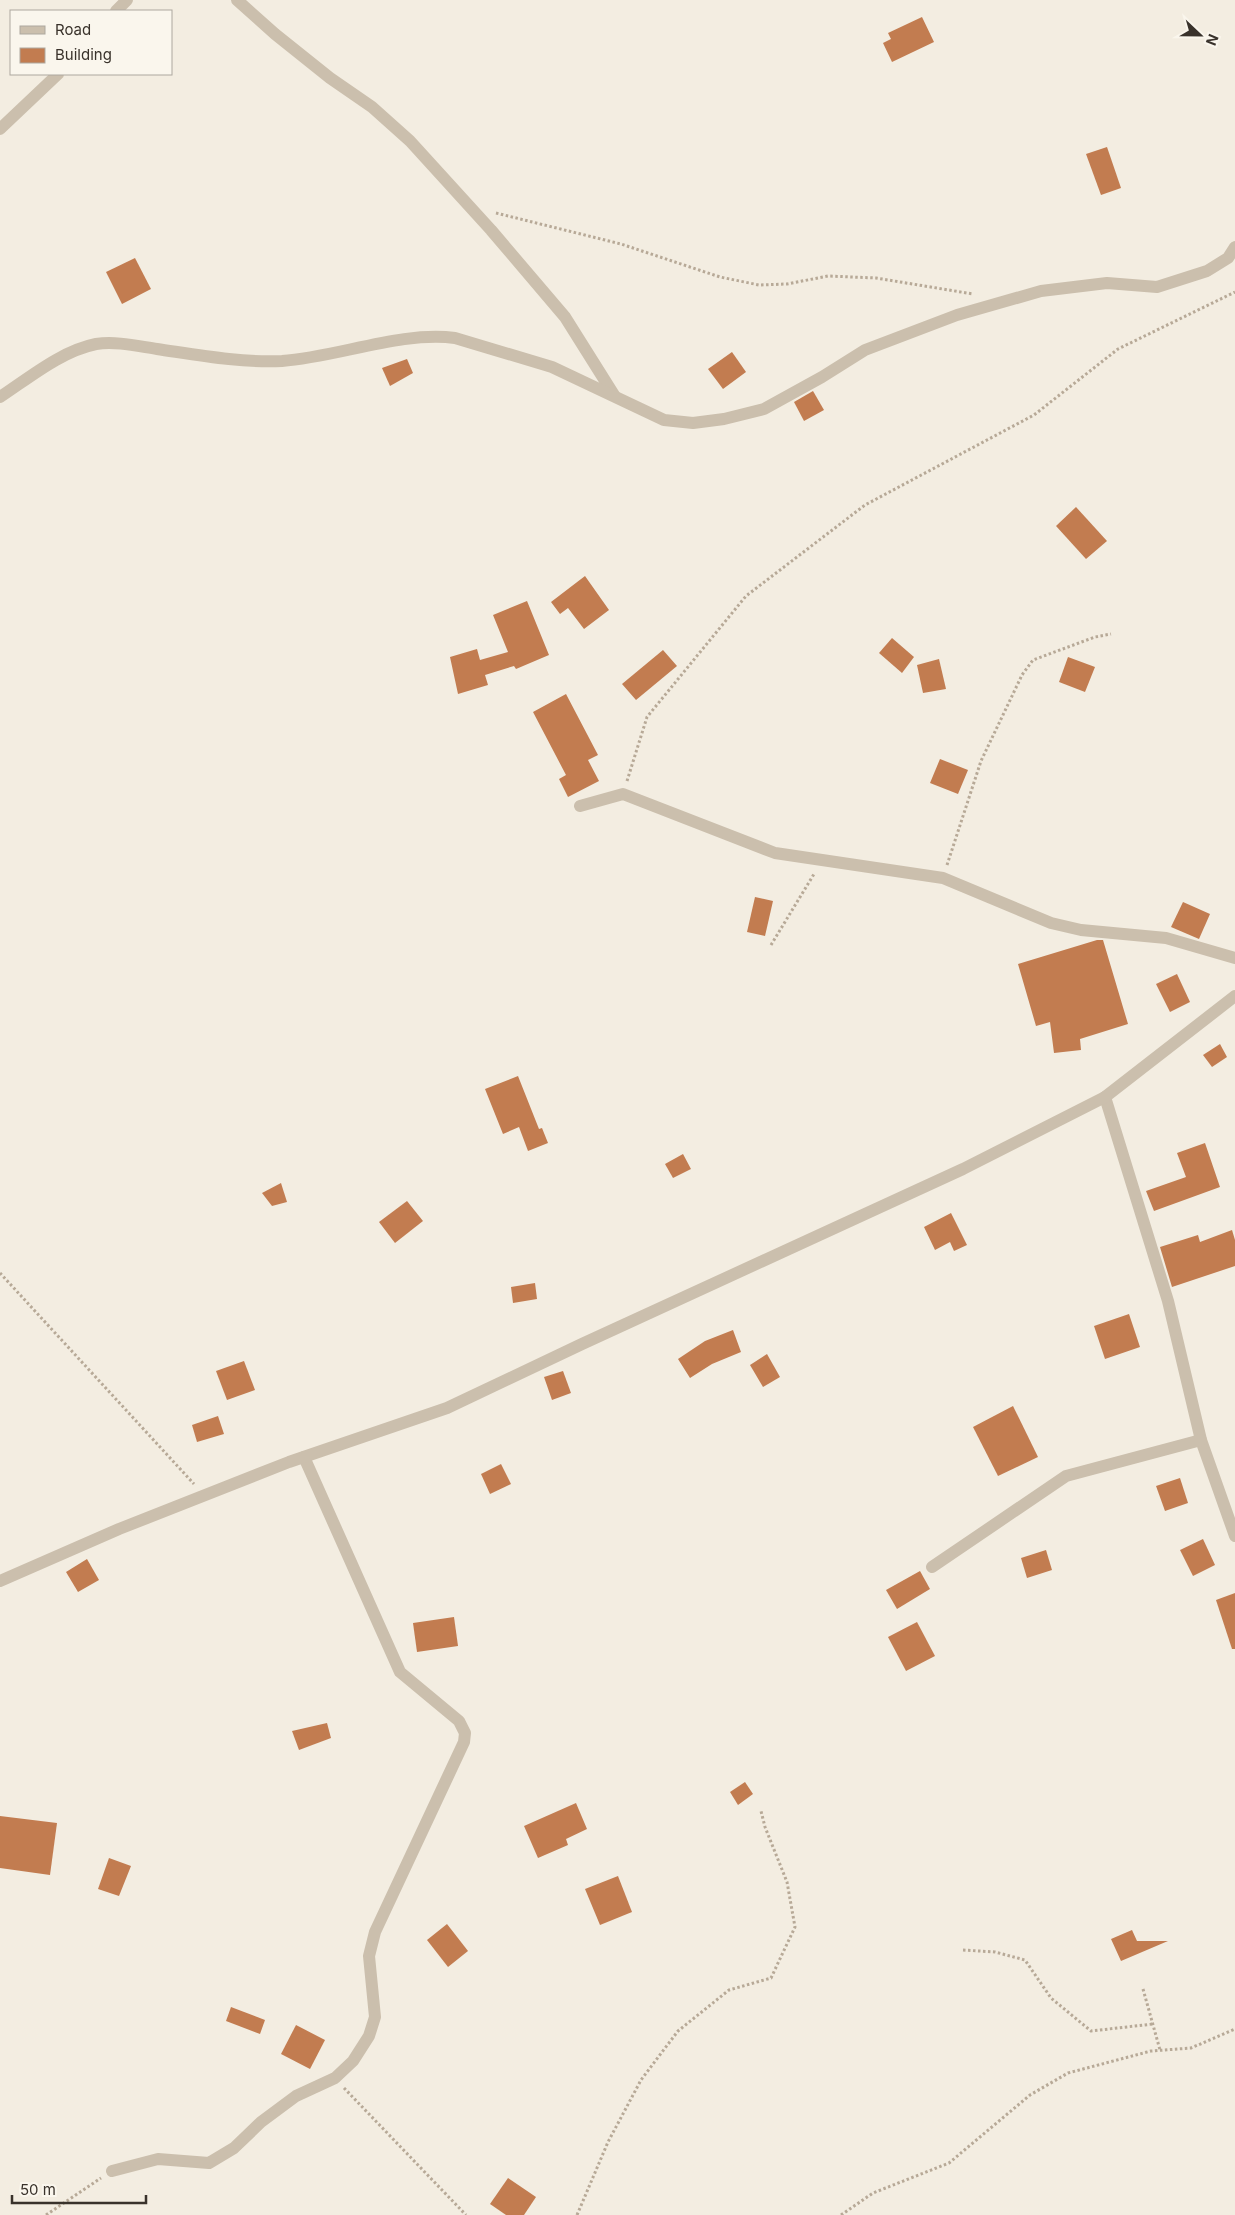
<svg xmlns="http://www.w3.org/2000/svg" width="1235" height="2215" font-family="Inter,sans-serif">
  <rect width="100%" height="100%" fill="#f3ede1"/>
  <!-- building -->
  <g fill="#c27c50">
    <polygon points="922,17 934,42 892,62 883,43 891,39 888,33"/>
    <polygon points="1107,147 1121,188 1101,195 1086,154"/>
    <polygon points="135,258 151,289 122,304 106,272"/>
    <polygon points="732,352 746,372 723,389 708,369"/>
    <polygon points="407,359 413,373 390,386 382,368"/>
    <polygon points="813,391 824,410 804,421 794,402"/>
    <polygon points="1076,507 1107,541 1086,559 1056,526"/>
    <polygon points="585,576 609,610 584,629 568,608 560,614 551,602"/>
    <polygon points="527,601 549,655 516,669 514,666 485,675 488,685 458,694 450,657 477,649 480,660 508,652 493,615"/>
    <polygon points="892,638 914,657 902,673 879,653"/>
    <polygon points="663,650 677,666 636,700 622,684"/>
    <polygon points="1068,657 1095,667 1085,692 1059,682"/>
    <polygon points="939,659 946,689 923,693 917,665"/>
    <polygon points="566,694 598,755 588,760 599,781 568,797 559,779 566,775 533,712"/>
    <polygon points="940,759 968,770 958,794 930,783"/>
    <polygon points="755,897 773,901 765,936 747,932"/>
    <polygon points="1183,902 1210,914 1199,939 1171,927"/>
    <polygon points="1097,940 1103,940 1128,1024 1080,1039 1081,1050 1054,1053 1050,1022 1036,1026 1018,964"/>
    <polygon points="1177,974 1190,1002 1170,1012 1156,984"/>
    <polygon points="1220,1044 1227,1057 1212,1067 1203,1055"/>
    <polygon points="518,1076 539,1129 542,1128 548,1143 528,1151 519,1127 503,1134 485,1089"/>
    <polygon points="1205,1143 1220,1187 1154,1211 1146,1191 1186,1177 1177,1153"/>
    <polygon points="683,1154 691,1169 673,1178 665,1164"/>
    <polygon points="281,1183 287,1202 272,1206 262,1193"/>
    <polygon points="407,1201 423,1221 395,1243 379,1222"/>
    <polygon points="951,1213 967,1245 954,1251 950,1242 935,1250 924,1227"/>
    <polygon points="1232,1230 1235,1240 1235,1266 1172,1287 1160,1247 1198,1235 1200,1242"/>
    <polygon points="535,1283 537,1299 513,1303 511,1287"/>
    <polygon points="1129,1314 1140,1347 1105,1359 1094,1326"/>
    <polygon points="733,1330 741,1352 712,1364 690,1378 678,1359 705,1341"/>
    <polygon points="767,1354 780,1377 763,1387 750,1365"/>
    <polygon points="244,1361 255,1390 227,1400 216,1371"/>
    <polygon points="563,1371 571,1393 552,1400 544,1377"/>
    <polygon points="1013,1406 1038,1457 998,1476 973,1427"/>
    <polygon points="218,1416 224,1434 197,1442 192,1425"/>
    <polygon points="501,1464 511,1484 490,1494 481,1474"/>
    <polygon points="1180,1478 1188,1503 1165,1511 1156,1486"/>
    <polygon points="1203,1539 1215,1565 1193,1576 1180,1550"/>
    <polygon points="1046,1550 1052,1570 1027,1578 1021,1558"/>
    <polygon points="87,1559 99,1580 78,1592 66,1572"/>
    <polygon points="920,1571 930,1589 897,1609 886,1590"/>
    <polygon points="1235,1593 1235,1649 1232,1649 1216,1600"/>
    <polygon points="454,1617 458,1646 417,1652 413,1623"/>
    <polygon points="917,1622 935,1656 906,1671 888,1637"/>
    <polygon points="327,1723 331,1738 299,1750 292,1731"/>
    <polygon points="745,1782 753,1794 738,1805 730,1792"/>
    <polygon points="576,1803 587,1829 566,1839 568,1845 538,1858 524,1826"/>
    <polygon points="0,1816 57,1823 50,1875 0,1868"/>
    <polygon points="109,1858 131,1866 119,1896 98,1889"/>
    <polygon points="618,1876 632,1912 600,1925 585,1889"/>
    <polygon points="447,1924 468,1951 448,1967 427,1940"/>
    <polygon points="1132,1930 1137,1941 1168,1941 1121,1961 1111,1939"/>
    <polygon points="231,2007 265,2020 260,2034 226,2021"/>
    <polygon points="296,2025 325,2040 310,2069 281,2054"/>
    <polygon points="508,2178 536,2197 524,2215 506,2215 490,2204"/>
  </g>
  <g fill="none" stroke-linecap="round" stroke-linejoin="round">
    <!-- path -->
    <g stroke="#b7a997" stroke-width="3" stroke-dasharray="2.5 2.5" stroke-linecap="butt">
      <polyline points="496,213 621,244 720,277 759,285 787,284 828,276 876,278 973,294"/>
      <polyline points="627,781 647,717 746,596 865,505 1034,415 1118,349 1235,292"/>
      <polyline points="947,865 981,761 1022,675 1033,660 1095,637 1111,634"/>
      <polyline points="771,945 814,874"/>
      <polyline points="0,1273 194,1484"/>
      <polyline points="963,1950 995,1952 1025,1960 1051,1998 1091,2031 1153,2024"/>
      <polyline points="1143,1989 1160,2050"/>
      <polyline points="344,2088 466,2215"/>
      <polyline points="46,2215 101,2178"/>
      <polyline points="577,2215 608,2142 641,2080 678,2031 729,1990 771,1978 795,1927 787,1882 765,1827 761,1811"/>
      <polyline points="841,2215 873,2193 949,2163 1030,2095 1068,2073 1151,2051 1191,2048 1235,2029"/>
    </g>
    <!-- minor -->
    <g stroke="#cbbfad" stroke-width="12">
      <polyline points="237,0 275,34 330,78 372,107 410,141 491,230 565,317 614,395"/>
      <polyline points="116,11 127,0"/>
      <polyline points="0,129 58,74"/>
      <path d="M0,397C29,378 61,351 96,344C116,341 137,346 157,349C198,355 241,363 282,361C338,357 401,331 455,338L552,367L664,420L693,423L724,419L764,409L822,377L865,350L957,315L1041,291L1107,283L1157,287L1207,271L1228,258L1235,247"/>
      <polyline points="580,806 623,794 775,853 943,878 1051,923 1081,930 1166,938 1235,958"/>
      <polyline points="1105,1097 1168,1301 1201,1440 1235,1536"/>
      <polyline points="932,1567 1066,1476 1201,1440"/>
      <polyline points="112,2171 158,2159 209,2163 234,2148 261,2122 296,2096 335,2078 353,2061 369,2036 375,2017 369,1956 375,1932 464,1742 465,1733 459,1721 400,1672 304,1457"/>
    </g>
    <!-- tertiary -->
    <polyline stroke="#cbbfad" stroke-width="12" points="0,1581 119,1529 289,1462 447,1408 582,1344 963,1169 1105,1097 1235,996"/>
  </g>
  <!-- legend -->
  <rect x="10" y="10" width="162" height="65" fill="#faf6ed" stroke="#ada89f"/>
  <rect x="20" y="26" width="25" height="8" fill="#cbbfad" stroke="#ada89f"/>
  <text x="55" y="35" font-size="15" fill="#39322b">Road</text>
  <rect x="20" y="48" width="25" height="15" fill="#c27c50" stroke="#ada89f"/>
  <text x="55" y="60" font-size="15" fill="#39322b">Building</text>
  <!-- north arrow -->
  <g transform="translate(1200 35) rotate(112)" stroke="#faf6ed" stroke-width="4" paint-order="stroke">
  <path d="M0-4L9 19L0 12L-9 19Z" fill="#39322b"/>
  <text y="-8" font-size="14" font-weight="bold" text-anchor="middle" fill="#39322b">N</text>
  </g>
  <!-- scale -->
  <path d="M12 2195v8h134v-8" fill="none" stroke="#39322b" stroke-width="2.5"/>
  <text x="20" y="2195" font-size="15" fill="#39322b" stroke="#faf6ed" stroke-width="4" paint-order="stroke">50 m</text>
</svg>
